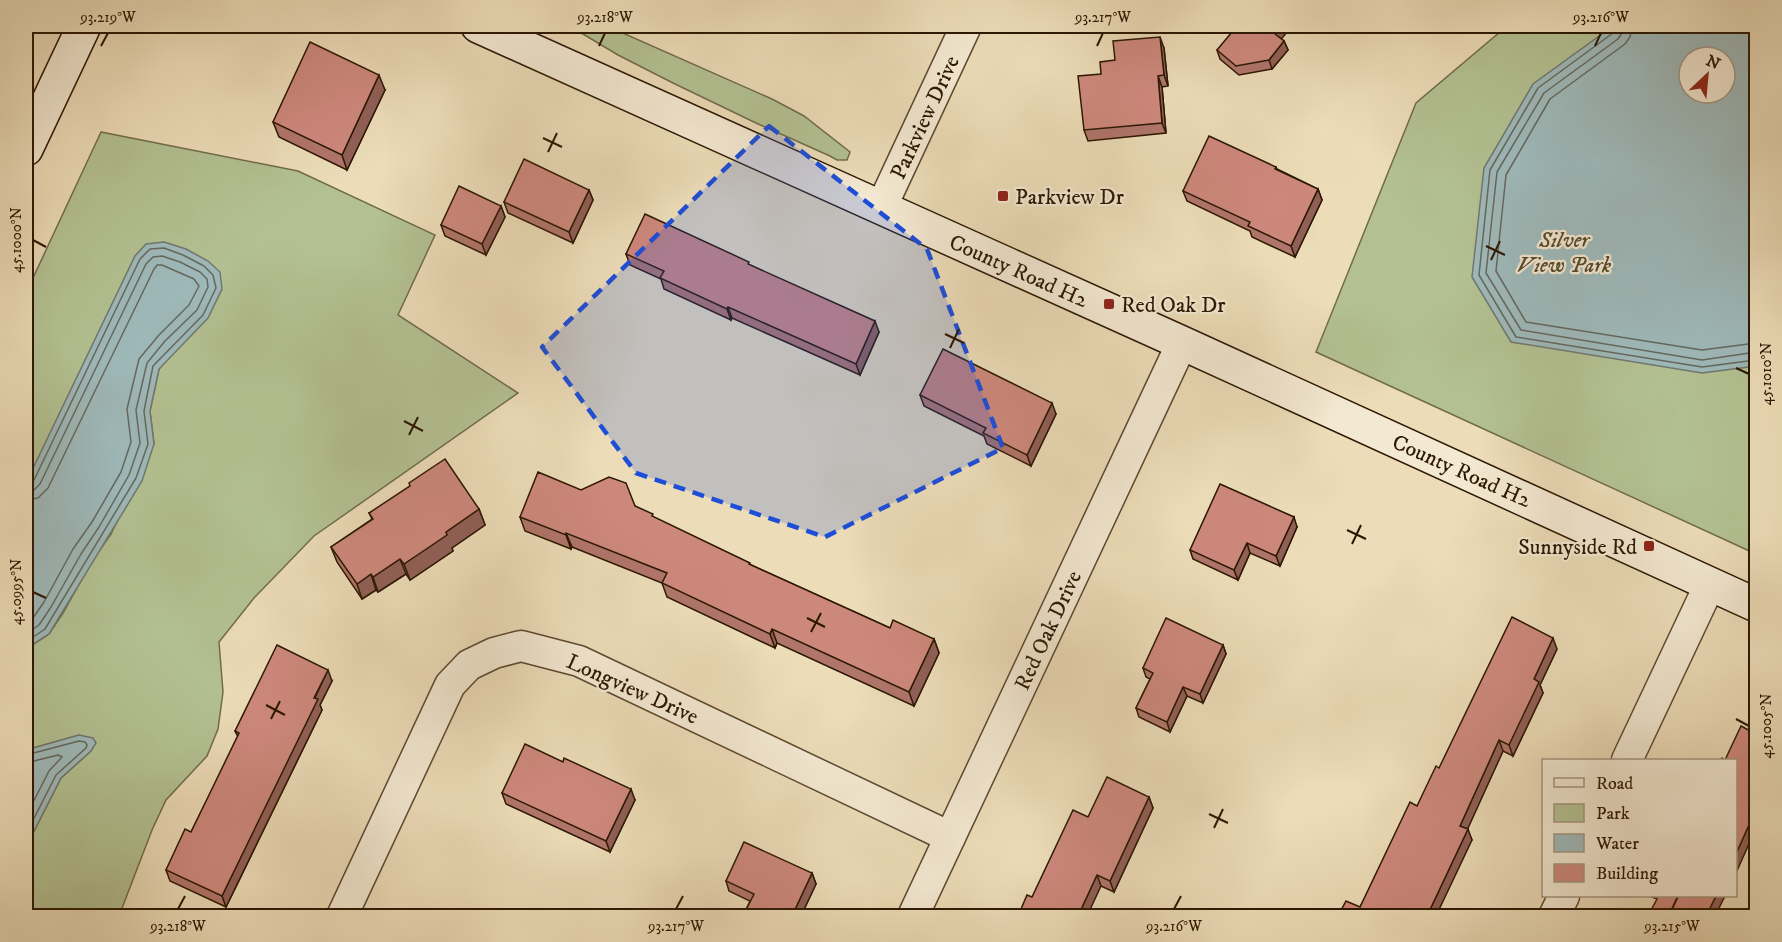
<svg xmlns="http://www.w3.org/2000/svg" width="1782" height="942" font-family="'IM FELL DW Pica',serif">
  <rect width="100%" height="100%" fill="#ecdcb8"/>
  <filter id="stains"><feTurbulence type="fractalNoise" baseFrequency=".00333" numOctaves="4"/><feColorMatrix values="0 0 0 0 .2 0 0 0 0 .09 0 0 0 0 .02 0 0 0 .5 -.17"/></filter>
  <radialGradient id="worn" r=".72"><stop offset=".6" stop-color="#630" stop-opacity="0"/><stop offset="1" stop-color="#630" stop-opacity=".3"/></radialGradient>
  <!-- green -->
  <g fill="#b3c192" stroke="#706c4a" stroke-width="1.5" fill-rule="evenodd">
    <polygon points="559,26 607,26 772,99 804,116 850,152 847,160 837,160 830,156 756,123 673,83 618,55 583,34"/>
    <path d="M1507,26H1756V554L1316,352L1416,103ZM1689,57H1725V93H1689Z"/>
    <polygon points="101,132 298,171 435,235 398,315 518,393 314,536 254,598 219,642 223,692 218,729 207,756 166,800 152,830 119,916 26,916 26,847 61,778 91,751 79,735 26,750 26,649 49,634 63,613 92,561 111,534 154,444 150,411 159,369 175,351 26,483 26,293"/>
  </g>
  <!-- water -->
  <g fill="#9eb9ba" stroke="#707870" stroke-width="1.5" fill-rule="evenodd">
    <path d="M1613,26H1756V366L1702,373L1511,342L1472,277L1484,168L1533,84ZM1689,57H1725V93H1689Z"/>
    <polygon points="164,242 186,249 208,261 220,272 222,289 208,318 159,369 150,411 154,444 142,481 49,634 26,649 26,483 135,256 146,244"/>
    <polygon points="79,735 93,738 96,743 91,751 61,778 26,847 26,750"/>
  </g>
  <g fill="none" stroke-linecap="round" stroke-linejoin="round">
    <!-- shore -->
    <g stroke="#65685e" stroke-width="1.5">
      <polyline points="1616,26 1613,33 1538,88 1490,170 1479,275 1516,337 1702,367 1756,360"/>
      <polyline points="1623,26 1622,33 1618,39 1544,93 1497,172 1486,273 1521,330 1702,360 1756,352"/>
      <polyline points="1632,26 1630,37 1625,44 1550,99 1506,175 1496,271 1526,322 1702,350 1756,343"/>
      <polyline points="26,484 30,483 34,480 140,259 150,249 164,248 183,255 204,266 213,275 216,288 203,315 153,366 144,411 148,444 136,478 45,629 26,642"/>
      <polyline points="26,491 34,490 40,484 146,264 153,257 162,256 180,262 200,272 207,279 208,287 197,310 165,341 147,363 136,410 140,443 129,475 99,527 81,554 51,607 39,625 26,634"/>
      <polyline points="26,500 38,498 48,488 154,269 157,265 162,265 194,279 199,286 189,305 159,335 139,359 127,409 131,442 121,472 92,522 73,549 44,602 33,618 26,623"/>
      <polyline points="26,755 79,741 85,742 87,745 86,748 56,775 26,834"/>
      <polyline points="26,763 58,755 62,757 49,771 26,816"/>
    </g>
    <!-- street casing -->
    <g stroke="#5c4830" stroke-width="33">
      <g id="street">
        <polyline points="881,208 966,26"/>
        <polyline points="1627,760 1710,584"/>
        <polyline points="342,916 450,685 469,665 494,653 521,646 579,661 950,837"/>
        <polyline points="913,916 1182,343"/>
        <polyline points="1554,916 1564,896"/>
      </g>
    </g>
    <!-- secondary casing -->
    <g stroke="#2c1702" stroke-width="36">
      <g id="secondary">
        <polyline points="478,26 1182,343 1756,605"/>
        <polyline points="26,149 84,26"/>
      </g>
    </g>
    <!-- street -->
    <use href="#street" stroke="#f3e8d1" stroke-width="30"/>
    <!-- secondary -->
    <use href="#secondary" stroke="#f3e8d1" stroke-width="33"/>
  </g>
  <!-- wall -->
  <g fill="#b0756b" stroke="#2c1702" stroke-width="1.5">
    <polygon points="1281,39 1284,41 1288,50 1272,69 1239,75 1220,59 1217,50"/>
    <polygon points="1164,48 1168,86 1162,87 1166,133 1088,141 1084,130 1101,74 1115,60"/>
    <polygon points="385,90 347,170 279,137 273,122"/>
    <polygon points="1276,167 1277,169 1318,189 1322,200 1295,257 1252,237 1250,231 1187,201 1183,191"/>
    <polygon points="589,190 593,200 573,243 508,213 504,202"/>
    <polygon points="501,206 505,217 486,255 445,236 441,225"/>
    <polygon points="626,254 750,265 879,332 860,375 732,318 731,320 664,289 661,279 630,265"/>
    <polygon points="920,395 1056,414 1031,466 987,444 984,436 924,406"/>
    <polygon points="635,506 654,518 751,565 890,628 934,639 939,653 914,706 777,643 775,648 667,597 662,583 572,547 571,549 525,531 520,517"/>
    <polygon points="479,509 485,525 452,548 453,551 410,580 406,574 378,592 376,590 362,599 337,562 331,547 372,519 369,513"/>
    <polygon points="1297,527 1280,566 1250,553 1238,580 1193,559 1190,550"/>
    <polygon points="1223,645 1226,654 1203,703 1187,696 1170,732 1139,717 1136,708 1150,679 1146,677 1143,668"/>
    <polygon points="1557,649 1540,685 1543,693 1513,756 1503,751 1467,829 1472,840 1360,907 1439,768"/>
    <polygon points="332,681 320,705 322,710 226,907 170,881 166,870 191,832 238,737 235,731"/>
    <polygon points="502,793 635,800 610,852 506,804"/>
    <polygon points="1149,797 1153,808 1114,892 1101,886 1032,897"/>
    <polygon points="812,873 816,884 801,916 743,916 750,901 729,891 726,881"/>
  </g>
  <!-- shaded-wall -->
  <g fill="#905f57" stroke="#2c1702" stroke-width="1.5">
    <polygon points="1282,26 1292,26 1278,43 1275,34"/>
    <polygon points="1160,37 1164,48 1168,86 1164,75"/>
    <polygon points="1284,41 1288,50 1272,69 1269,60"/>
    <polygon points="379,75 385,90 347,170 342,155"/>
    <polygon points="1158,76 1162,87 1166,133 1162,123"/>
    <polygon points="1318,189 1322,200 1295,257 1291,246"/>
    <polygon points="589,190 593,200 573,243 569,232"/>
    <polygon points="501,206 505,217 486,255 482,244"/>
    <polygon points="728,307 732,318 731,320 727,309"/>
    <polygon points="875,321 879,332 860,375 856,364"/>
    <polygon points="1052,403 1056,414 1031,466 1027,455"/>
    <polygon points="479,509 485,525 452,548 453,551 410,580 404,564 446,532"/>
    <polygon points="1294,517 1297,527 1280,566 1276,556"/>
    <polygon points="566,533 572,547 571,549 566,535"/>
    <polygon points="1247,543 1250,553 1238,580 1234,570"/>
    <polygon points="400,559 406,574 378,592 373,577"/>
    <polygon points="371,574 376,590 362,599 357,584"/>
    <polygon points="772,629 777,643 775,648 770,634"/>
    <polygon points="1553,638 1557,649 1540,685 1543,693 1513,756 1509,745 1534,679"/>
    <polygon points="934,639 939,653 914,706 909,692"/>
    <polygon points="1223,645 1226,654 1203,703 1200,694"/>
    <polygon points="328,670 332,681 320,705 322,710 226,907 222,896"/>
    <polygon points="1183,687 1187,696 1170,732 1167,722"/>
    <polygon points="1499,740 1503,751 1464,837 1460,826"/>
    <polygon points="631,789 635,800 610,852 606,841"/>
    <polygon points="1149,797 1153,808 1114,892 1110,881"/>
    <polygon points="1756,809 1756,828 1736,873 1736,854"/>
    <polygon points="1468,829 1472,840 1436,916 1427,916"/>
    <polygon points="812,873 816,884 801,916 792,916"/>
    <polygon points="1097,875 1101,886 1087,916 1078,916"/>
    <polygon points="1716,896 1725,896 1715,916 1706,916"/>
  </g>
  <!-- building -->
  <g fill="#cd887c" stroke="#2c1702" stroke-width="1.5">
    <polygon points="1237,26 1282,26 1275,34 1284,41 1269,60 1236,66 1217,50"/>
    <polygon points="1160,37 1164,75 1158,76 1162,123 1084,130 1078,76 1101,74 1100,62 1115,60 1113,41"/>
    <polygon points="310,42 379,75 342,155 273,122"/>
    <polygon points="1209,136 1276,167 1275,169 1318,189 1291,246 1248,226 1250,222 1183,191"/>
    <polygon points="524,159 589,190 569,232 504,202"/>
    <polygon points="459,186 501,206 482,244 441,225"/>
    <polygon points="645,214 749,262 748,264 875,321 856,364 728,307 727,309 660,278 664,271 626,254"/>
    <polygon points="943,349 1052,403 1027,455 983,433 986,428 920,395"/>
    <polygon points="445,459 479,509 446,532 447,535 404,564 400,559 373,577 371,574 357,584 331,547 373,519 369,513 410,486 409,483"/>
    <polygon points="538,472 581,490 609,477 626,483 635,506 653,514 652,516 750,563 749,564 890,628 893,620 934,639 909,692 772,629 770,634 662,583 667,573 566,533 566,535 520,517"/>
    <polygon points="1220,484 1294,517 1276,556 1247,543 1234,570 1190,550"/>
    <polygon points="1512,617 1553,638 1534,679 1539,682 1509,745 1499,740 1460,826 1468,829 1427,916 1338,916 1346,901 1360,907 1410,802 1417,806 1436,766 1439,768"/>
    <polygon points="1166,618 1223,645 1200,694 1183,687 1167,722 1136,708 1153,673 1143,668"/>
    <polygon points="277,645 328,670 314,698 318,699 222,896 166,870 185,829 191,832 210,793 239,733 235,731"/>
    <polygon points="1741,726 1756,734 1756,809 1736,854 1736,760 1721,760 1722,758 1725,760"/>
    <polygon points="525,744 563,762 564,758 631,789 606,841 502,793"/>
    <polygon points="1107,777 1149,797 1110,881 1097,875 1078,916 1018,916 1027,895 1032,897 1073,810 1088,817"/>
    <polygon points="744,842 812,873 792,916 743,916 754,894 726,881"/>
    <polygon points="1653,896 1716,896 1706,916 1648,916 1657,899 1652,897"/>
  </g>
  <!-- marked area -->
  <path fill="#1d4ed8" fill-opacity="0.2" stroke="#1d4ed8" stroke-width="4.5" stroke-dasharray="12 8" stroke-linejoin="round" d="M769,126L927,249L1003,448L825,537L636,473L542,347Z"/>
  <!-- ticks -->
  <path fill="none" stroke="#2c1702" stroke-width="2" d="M101,46L108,33M599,46L605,33M1097,46L1103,33M1595,46L1601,33M543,138L562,147M548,152L557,133M33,240L46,247M1486,246L1505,255M1491,260L1500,241M945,334L964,343M950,348L959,329M1736,368L1749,374M404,421L423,431M409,435L418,417M1347,530L1366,539M1352,544L1361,525M33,592L46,598M807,618L825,627M811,632L821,613M266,705L285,715M271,719L280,701M1736,719L1749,726M1209,814L1228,823M1214,828L1223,809M178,909L185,896M676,909L683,896M1174,909L1181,896M1672,909L1678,896"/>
  <!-- markers -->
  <g fill="#8f2418" stroke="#f3e8d1" stroke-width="2">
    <rect x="997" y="190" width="12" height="12" rx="3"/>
    <rect x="1103" y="298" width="12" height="12" rx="3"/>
    <rect x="1643" y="540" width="12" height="12" rx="3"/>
  </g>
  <g text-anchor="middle" stroke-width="4.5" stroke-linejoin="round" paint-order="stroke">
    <!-- street labels -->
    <g font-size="22" fill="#2c1702" stroke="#f3e8d1">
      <text transform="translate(924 117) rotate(-65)" y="8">Parkview Drive</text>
      <text transform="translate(1019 270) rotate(24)" y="8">County Road H2</text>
      <text transform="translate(1462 470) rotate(24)" y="8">County Road H2</text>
      <text transform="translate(1047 630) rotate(-65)" y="8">Red Oak Drive</text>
      <text transform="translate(633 688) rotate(24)" y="8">Longview Drive</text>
    </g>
    <!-- poi labels -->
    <g font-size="22" fill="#2c1702" stroke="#f3e8d1" text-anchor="start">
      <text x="1015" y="204">Parkview Dr</text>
      <text x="1121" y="312">Red Oak Dr</text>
      <text x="1637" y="554" text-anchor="end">Sunnyside Rd</text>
    </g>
    <!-- park labels -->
    <g font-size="22" font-style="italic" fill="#544a2d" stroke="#f3e8d1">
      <text x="1564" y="247">Silver<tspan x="1564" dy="25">View Park</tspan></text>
    </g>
  </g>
  <!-- margin -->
  <rect width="1782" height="942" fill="none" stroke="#ecdcb8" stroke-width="66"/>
  <!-- legend -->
  <rect x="1542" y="759" width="195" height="138" fill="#f3e8d1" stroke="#a3947e" stroke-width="1.5"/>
  <rect x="1554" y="778" width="30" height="9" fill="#f3e8d1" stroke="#a3947e" stroke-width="1.5"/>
  <text x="1596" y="789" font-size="18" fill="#2c1702">Road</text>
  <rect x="1554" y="804" width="30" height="18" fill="#b3c192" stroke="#a3947e" stroke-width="1.5"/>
  <text x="1596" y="819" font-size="18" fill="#2c1702">Park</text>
  <rect x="1554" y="834" width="30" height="18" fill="#9eb9ba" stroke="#a3947e" stroke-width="1.5"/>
  <text x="1596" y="849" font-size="18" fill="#2c1702">Water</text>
  <rect x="1554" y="864" width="30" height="18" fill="#cd887c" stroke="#a3947e" stroke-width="1.5"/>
  <text x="1596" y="879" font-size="18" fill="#2c1702">Building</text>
  <!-- north arrow -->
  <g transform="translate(1707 75) rotate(26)"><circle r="28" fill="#f3e8d1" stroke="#a3947e" stroke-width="1.5"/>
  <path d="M0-4.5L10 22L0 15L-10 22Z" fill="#8f2418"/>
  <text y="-9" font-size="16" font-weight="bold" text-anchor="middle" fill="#2c1702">N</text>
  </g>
  <rect x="33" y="33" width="1716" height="876" fill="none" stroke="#2c1702" stroke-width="2"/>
  <g font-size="15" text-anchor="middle" fill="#2c1702">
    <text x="108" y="22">93.219°W</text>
    <text x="605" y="22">93.218°W</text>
    <text x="1103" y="22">93.217°W</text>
    <text x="1601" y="22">93.216°W</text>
    <text transform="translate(16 240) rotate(-90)" y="5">45.1000°N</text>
    <text transform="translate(1766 374) rotate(-90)" y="5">45.1010°N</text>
    <text transform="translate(16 592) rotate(-90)" y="5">45.0995°N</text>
    <text transform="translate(1766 726) rotate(-90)" y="5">45.1005°N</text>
    <text x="178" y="931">93.218°W</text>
    <text x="676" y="931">93.217°W</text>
    <text x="1174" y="931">93.216°W</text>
    <text x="1672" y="931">93.215°W</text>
  </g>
  <rect width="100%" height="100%" filter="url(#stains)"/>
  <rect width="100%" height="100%" fill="url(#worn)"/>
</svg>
